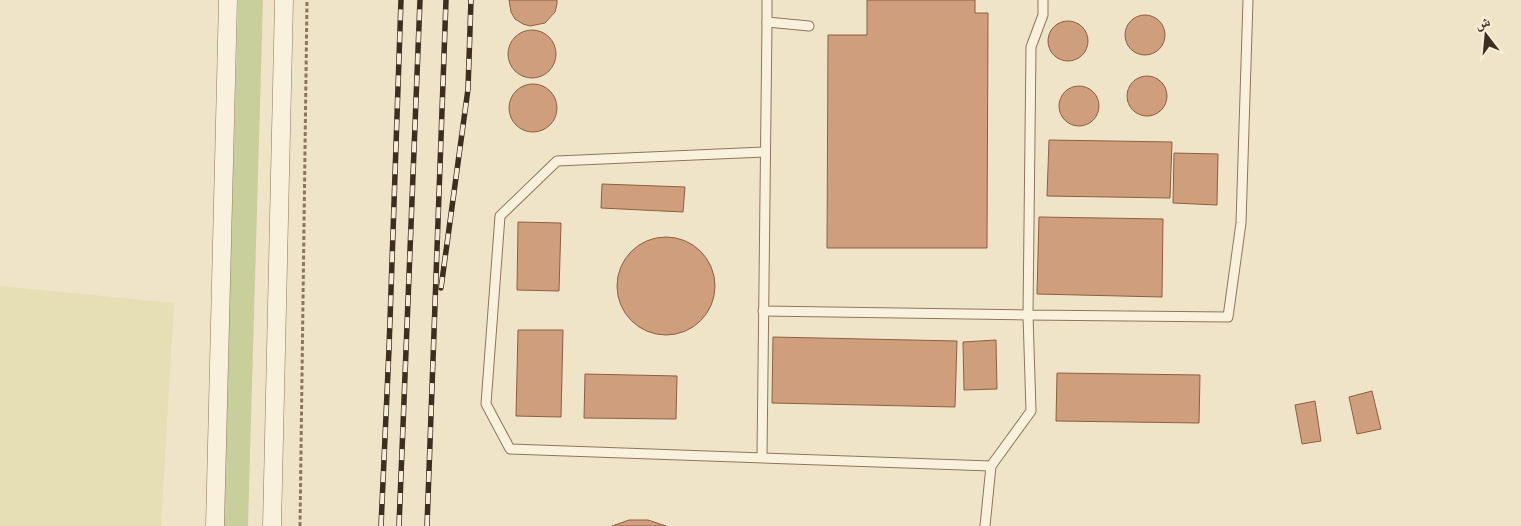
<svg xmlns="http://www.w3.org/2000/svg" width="1521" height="526" font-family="'Source Serif 4','Noto Naskh Arabic',serif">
  <rect width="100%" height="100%" fill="#f0e4c8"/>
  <!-- farmland -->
  <polygon fill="#e6deb5" points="0,286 174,303 161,526 0,526"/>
  <!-- green -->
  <polygon fill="#c9cf9b" points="238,0 263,0 248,526 223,526"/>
  <!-- building -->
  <g fill="#cf9f7d" stroke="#8d5f41">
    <polygon points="509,0 557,0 557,4 555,12 545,23 530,26 523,24 515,19 511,12"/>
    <polygon points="867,0 975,0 975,13 988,13 987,248 827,248 828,35 867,35"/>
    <circle cx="1145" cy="35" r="20"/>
    <circle cx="1068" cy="41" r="20"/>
    <circle cx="532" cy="54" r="24"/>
    <circle cx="1147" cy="96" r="20"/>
    <circle cx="533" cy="108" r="24"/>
    <circle cx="1079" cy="106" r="20"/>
    <polygon points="1049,140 1172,142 1170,198 1047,196"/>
    <polygon points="1174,153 1218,154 1217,205 1173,203"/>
    <polygon points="602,184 685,187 683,212 601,208"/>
    <polygon points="1039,217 1163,219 1162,297 1037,294"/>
    <polygon points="518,222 561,223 559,291 517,290"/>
    <circle cx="666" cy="286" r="49"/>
    <polygon points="518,330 563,330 561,417 516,416"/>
    <polygon points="773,337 957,341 955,407 772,403"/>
    <polygon points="996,340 997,389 964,390 963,342"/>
    <polygon points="1057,373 1200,375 1199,423 1056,421"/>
    <polygon points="585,374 677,376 676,419 584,418"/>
    <polygon points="1372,391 1381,429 1357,434 1349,397"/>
    <polygon points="1315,401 1321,441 1302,444 1295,405"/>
    <polygon points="629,520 648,520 666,526 612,526"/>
  </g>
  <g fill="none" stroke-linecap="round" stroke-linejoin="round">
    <!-- lane casing -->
    <g stroke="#8d765c" stroke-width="11">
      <g id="lane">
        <polyline points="767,0 767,22 809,26"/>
        <polyline points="1043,0 1043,15 1031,47 1028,315 1228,317 1241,223 1248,0"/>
        <polyline points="765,152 557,161 500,216 486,404 510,449 991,466"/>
        <polyline points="763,311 1028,315 1031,411 991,466 985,526"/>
        <polyline points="762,457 767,22"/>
      </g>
    </g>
    <!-- street casing -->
    <g stroke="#8d765c" stroke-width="19">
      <g id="street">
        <polyline points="215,526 228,0"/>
        <polyline points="272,526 284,0"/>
      </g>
    </g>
    <!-- path -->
    <polyline stroke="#8d765c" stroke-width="3" stroke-dasharray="4 2.5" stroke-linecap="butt" points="300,526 307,0"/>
    <!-- lane -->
    <use href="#lane" stroke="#faf1dc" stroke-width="9"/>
    <!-- street -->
    <use href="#street" stroke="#faf1dc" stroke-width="18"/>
    <!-- rail casing -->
    <g stroke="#3d2e20" stroke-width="5.5">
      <g id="rail">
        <polyline points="441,288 468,89 471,0"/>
        <polyline points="381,526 389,349 401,0"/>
        <polyline points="399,526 420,0"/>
        <polyline points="427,526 446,0"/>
      </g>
    </g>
    <!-- rail -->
    <use href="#rail" stroke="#f7eed8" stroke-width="4" stroke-dasharray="11" stroke-linecap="butt"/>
  </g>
  <!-- north arrow -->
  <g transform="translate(1486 35) rotate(344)" stroke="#f7eed8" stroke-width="4" paint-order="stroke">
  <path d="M0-4L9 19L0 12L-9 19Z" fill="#3d2e20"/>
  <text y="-8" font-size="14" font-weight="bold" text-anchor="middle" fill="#3d2e20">ش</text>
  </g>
</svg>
